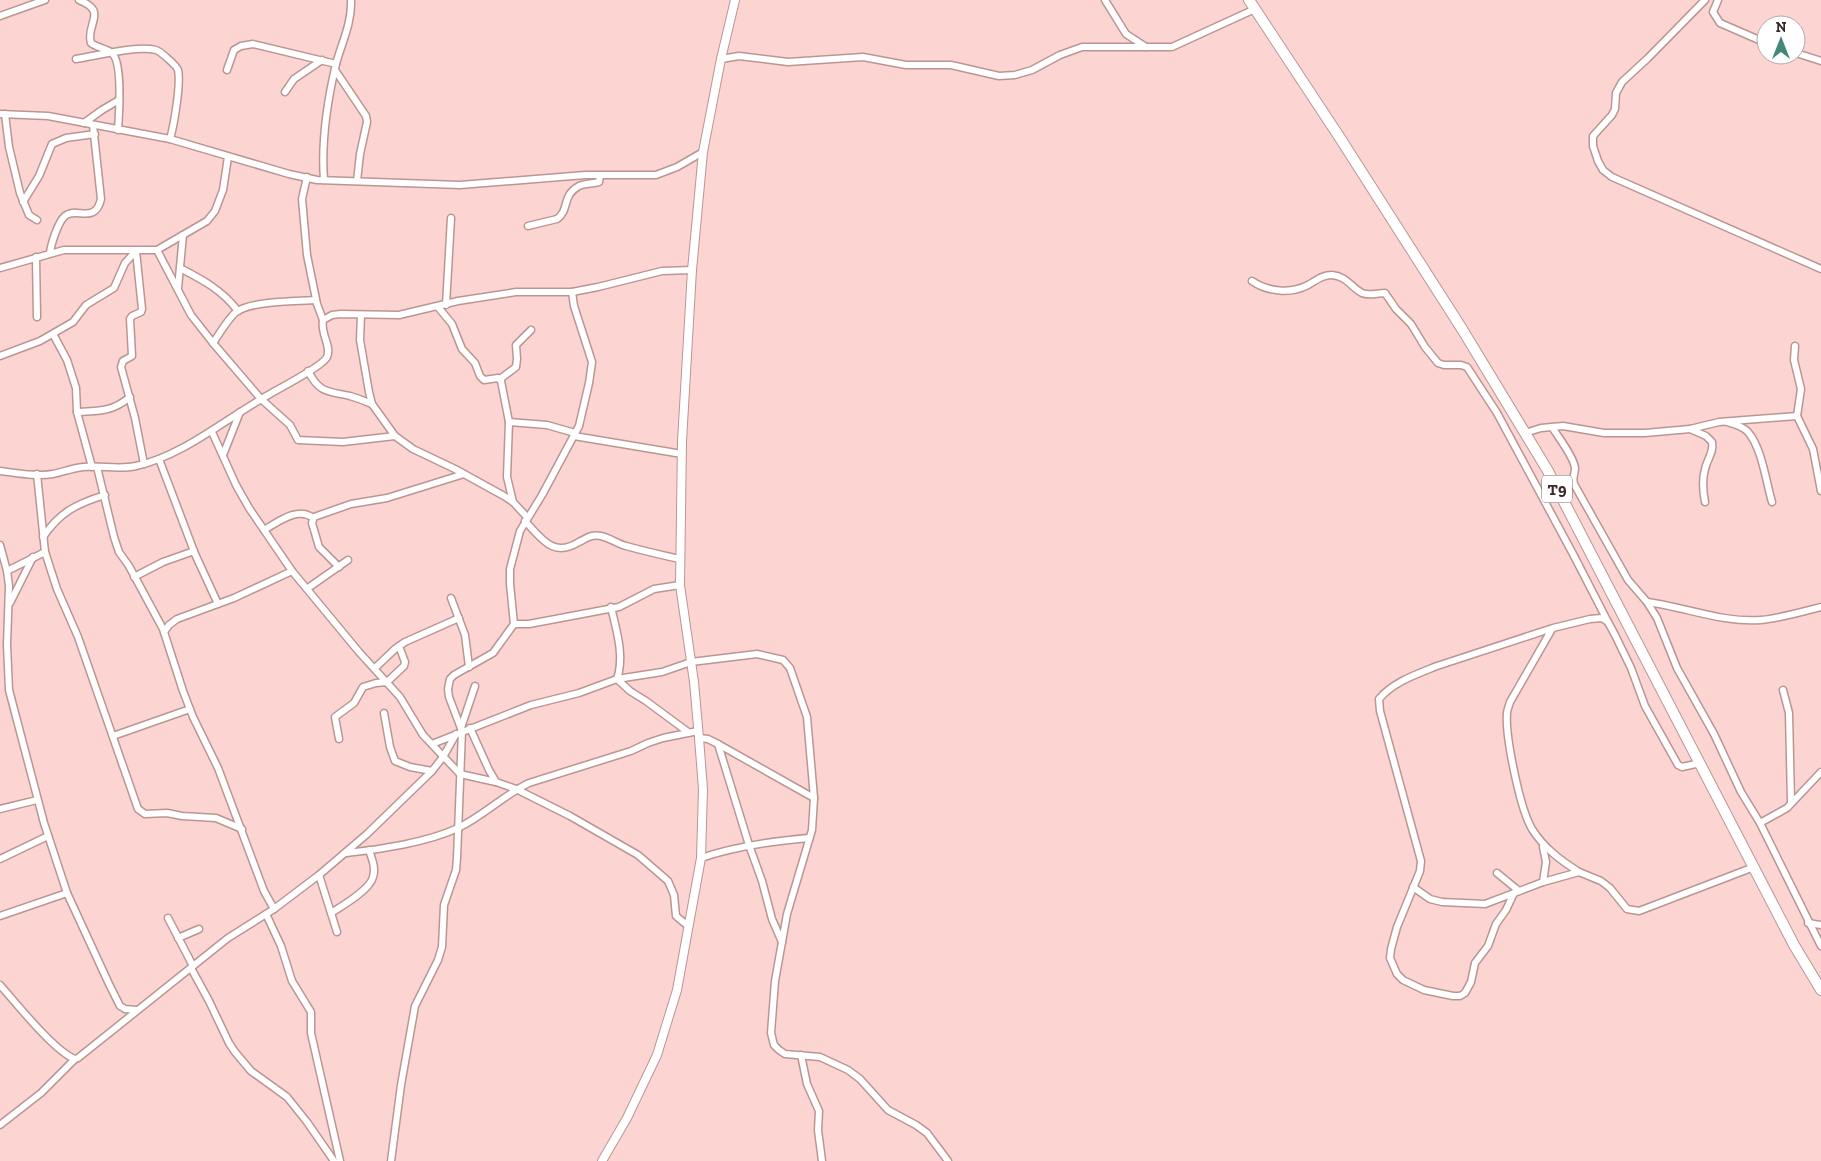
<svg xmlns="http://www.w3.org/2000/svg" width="1821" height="1161" font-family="'Zilla Slab',serif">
  <rect width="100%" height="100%" fill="#fcd5d2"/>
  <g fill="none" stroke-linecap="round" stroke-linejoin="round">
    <!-- minor casing -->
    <g stroke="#ba9693" stroke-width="9">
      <g id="minor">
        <path d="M79,0C109,12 85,24 91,43C97,48 106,48 112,53C123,63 119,115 118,130"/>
        <polyline points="1105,0 1126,34 1146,47"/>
        <polyline points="1705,0 1648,58 1622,82 1616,93 1615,109 1612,115 1593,136 1593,146 1598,161 1603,170 1612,177 1821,269"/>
        <polyline points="1718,0 1713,12 1720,23 1766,43"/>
        <polyline points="0,16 45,0"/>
        <polyline points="1796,53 1821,61"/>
        <path d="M76,59C95,56 138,45 156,50C160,51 177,66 178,70C181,84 174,125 170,139"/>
        <polyline points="721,59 739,56 788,62 863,57 906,65 951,65 999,76 1015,75 1032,70 1060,55 1082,47 1172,47 1255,9"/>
        <polyline points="227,70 234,50 241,46 253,44 336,64"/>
        <polyline points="335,70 366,116 367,122 360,154 357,181"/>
        <polyline points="285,92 294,79 322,60"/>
        <polyline points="0,114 48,116 170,139 289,174 317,180 346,181 460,185 585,175 656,175 677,167 703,152"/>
        <polyline points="5,114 9,147 20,193 29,215 37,220"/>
        <polyline points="84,123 102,110 119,100"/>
        <polyline points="307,177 302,199 307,255 317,304 323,320"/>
        <path d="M324,180C321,141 327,102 336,64C342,42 352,23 351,0"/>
        <polyline points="23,202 39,176 52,144 66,138 95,134"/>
        <path d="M528,226L557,219C570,210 561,196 579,186C585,183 592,184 599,182L600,176"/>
        <polyline points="157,250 191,315 213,343 261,399 290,425 298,440 343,442 395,436"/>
        <polyline points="136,251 142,309 141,312 132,316 130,319 132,356 123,361 121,367 135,418 144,464"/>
        <path d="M50,253C51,244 58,222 65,216C76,206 95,225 101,199L93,125"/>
        <polyline points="36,257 37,317"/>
        <polyline points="0,268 64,250 157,250 207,221 215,211 223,190 228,157"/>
        <path d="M180,268C203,280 222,290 238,311"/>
        <path d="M1252,281C1268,292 1291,294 1308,285C1317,280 1322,275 1332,275C1346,276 1351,287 1362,293C1369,296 1377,293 1385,293L1396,309L1411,324L1425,347L1438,363L1444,365H1461L1467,367L1497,413L1573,554L1608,622"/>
        <polyline points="178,288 183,235"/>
        <polyline points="446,305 451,218"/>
        <polyline points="438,307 452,324 462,349 475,363 480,376 484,380 498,378 501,381 509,422 507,477 513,502"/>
        <polyline points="361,315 360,340 369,392 372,404 395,436 413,449 455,469 504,496 513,502 527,517"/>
        <polyline points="53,334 67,360 76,388 77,412 92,467"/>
        <path d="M213,343C220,333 227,320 236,312C251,301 297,301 316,300"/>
        <polyline points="1795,346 1794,360 1801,389 1797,416 1813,449 1821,491"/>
        <polyline points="0,356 40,341 73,322 86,305 114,288 125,263 136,251"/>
        <path d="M308,371C320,394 328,391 350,396C357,398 365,401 372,404"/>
        <polyline points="500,379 516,367 517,359 516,345 531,330"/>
        <path d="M77,412C99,411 112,412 130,397"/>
        <polyline points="509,422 547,425 575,433"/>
        <path d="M1727,422C1734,424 1743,426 1748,432C1762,448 1766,482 1772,502"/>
        <path d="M1552,427C1558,437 1574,457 1575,468C1575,474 1572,477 1574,484L1628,580L1647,602L1657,618L1677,668L1714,734L1741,792L1760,823L1821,946"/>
        <path d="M1690,429L1706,436L1712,442C1714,453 1707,459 1705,469C1702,480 1703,492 1705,502"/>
        <polyline points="212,432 236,485 249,508 292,571 359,652 400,697 423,735 460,774 496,782"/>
        <polyline points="1525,433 1541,428 1563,426 1604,433 1645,433 1690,429 1719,422 1797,416"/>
        <polyline points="574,436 682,454"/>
        <polyline points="223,455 240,412"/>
        <polyline points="159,459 195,554 218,604"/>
        <polyline points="97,467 114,537 119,552 129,566 163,629 183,691 193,717 218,768 264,891 274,909"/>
        <path d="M0,471C17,473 37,477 53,474C63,472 73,468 83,467C101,465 118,470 136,466C183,456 228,417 270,394C280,388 323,366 327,357C332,346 320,334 323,320L332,315L341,314L399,315L458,301L516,292H572L598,287L662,271L692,270"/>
        <polyline points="37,474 45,552 57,589 78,637 138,809 145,814 167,813 182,816 216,818 242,829"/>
        <path d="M525,521C542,539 553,558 579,542C587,538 592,534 601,536C610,538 618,544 626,546C644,551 662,555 679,559"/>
        <path d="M264,530C278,522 298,506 313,518"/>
        <path d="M43,537C60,512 76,504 105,495"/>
        <polyline points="0,545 7,571 9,586 7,645 9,690 44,823 67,893 109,984 120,1006 125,1009 136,1010"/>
        <polyline points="339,567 319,547 312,523 314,517 351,504 387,498 464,474"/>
        <polyline points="7,571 45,552"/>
        <polyline points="134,577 163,562 194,551"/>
        <polyline points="308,588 348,560"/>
        <polyline points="451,598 465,635 469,667"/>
        <path d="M1647,602C1685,607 1723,623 1761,620C1781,618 1802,612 1821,607"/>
        <polyline points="10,603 33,557"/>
        <path d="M611,607C616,629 625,656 617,679L630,691L646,701L688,732"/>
        <polyline points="514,624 529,624 619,607 654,589 680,585"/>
        <path d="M1552,629L1510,702C1509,706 1507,710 1507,713C1505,736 1520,809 1532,829C1544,848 1560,860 1579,872"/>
        <polyline points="164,632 169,625 177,619 234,598 292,571"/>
        <polyline points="375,668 395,649 405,642 459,618"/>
        <polyline points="1783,690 1789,713 1791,802"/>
        <polyline points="384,713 390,747 395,761 410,767 432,771"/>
        <polyline points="461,728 475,686"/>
        <polyline points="470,728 489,770 496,782 516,789 570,816 638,855 668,881 674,895 676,916 688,926"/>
        <polyline points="113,736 190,709"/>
        <polyline points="699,738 708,739 718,744 814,798"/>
        <polyline points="339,739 335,717 354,703 363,687 376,683 387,682 404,666 405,662 399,646"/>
        <polyline points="432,744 531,705 579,693 617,679 662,672 691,662 757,654 783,660 790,668 807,717 814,798 812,830 787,914 782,942"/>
        <polyline points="718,744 749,845 762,881 772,919 782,942 775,981 771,1033 774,1045 779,1050 785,1054 820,1057 848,1070 860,1079 888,1110 916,1125 927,1133 948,1161"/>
        <polyline points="0,809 37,800"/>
        <polyline points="1760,823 1787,808 1821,772"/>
        <path d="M346,853C379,850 428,842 458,828C483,816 504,795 529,783L631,751L648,743L663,738L698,731"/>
        <path d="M701,858C736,846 773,841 809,838"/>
        <polyline points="0,859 48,836"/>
        <polyline points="1497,873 1519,891"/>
        <polyline points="319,875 337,932"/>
        <polyline points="1543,882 1546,862 1543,847"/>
        <polyline points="1413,887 1430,899 1442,902 1485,904 1543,882 1579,872 1601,881 1610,888 1627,909 1639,911 1754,867"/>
        <path d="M1514,893L1506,910L1496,924L1488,946L1475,963L1471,982L1465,993L1460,996H1453L1424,990L1403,980L1397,974L1390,958L1391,949L1397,927L1420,871L1421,861L1380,711L1379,699C1393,682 1417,674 1437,666L1553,628L1590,619L1602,618L1608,622L1615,635L1631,668L1645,706L1678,765L1682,767L1700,763"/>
        <path d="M331,913C342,906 370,890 373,877C376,868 372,859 369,850"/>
        <polyline points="266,914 281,946 292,981 311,1012 311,1033 340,1161"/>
        <polyline points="0,916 67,893"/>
        <polyline points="168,918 193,966"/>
        <polyline points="1808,923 1821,925"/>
        <polyline points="178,938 199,929"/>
        <polyline points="191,968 209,1001 229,1043 235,1052 251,1071 287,1097 307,1122 334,1161"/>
        <path d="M0,985C16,1003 55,1052 75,1059L78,1058L228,938L274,909L319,875L367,834L432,771L443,757L456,734"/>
        <polyline points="801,1055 807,1084 819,1111 818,1130 822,1161"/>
        <polyline points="0,1125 41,1093 75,1059"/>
        <polyline points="391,1161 401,1085 415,1006 438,960 442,947 444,905 456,870 457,858 462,731 449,697 448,689 450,679 454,675 493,653 514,624 510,584 510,569 520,531 542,495 579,426 589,383 592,362 574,306 572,292"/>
      </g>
    </g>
    <!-- tertiary casing -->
    <g stroke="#ba9693" stroke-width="10">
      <polyline id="tertiary" points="602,1161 627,1118 657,1055 677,990 701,858 703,789 699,738 694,682 680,585 682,441 692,270 703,152 721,59 735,0"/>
    </g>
    <!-- trunk casing -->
    <g stroke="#ba9693" stroke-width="12">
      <polyline id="trunk" points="1249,0 1340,138 1462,329 1548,471 1794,945 1821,990"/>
    </g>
    <!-- minor -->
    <use href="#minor" stroke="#fff" stroke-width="6"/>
    <!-- tertiary -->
    <use href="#tertiary" stroke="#fff" stroke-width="8"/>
    <!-- trunk -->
    <use href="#trunk" stroke="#fff" stroke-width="10"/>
  </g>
  <g text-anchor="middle" stroke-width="4.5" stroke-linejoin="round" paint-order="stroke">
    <!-- shield labels -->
    <rect fill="#fff" stroke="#746a69" stroke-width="1" x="1542" y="475.5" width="30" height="27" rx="4"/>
    <g font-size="16" font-weight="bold" fill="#392a29">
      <text x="1557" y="495">T9</text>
    </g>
  </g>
  <!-- north arrow -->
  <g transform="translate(1781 40)"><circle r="24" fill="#ffffff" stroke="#b0aaa9"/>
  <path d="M0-4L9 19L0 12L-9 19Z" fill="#45887b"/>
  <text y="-8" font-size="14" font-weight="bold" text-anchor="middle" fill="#392a29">N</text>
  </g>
</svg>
